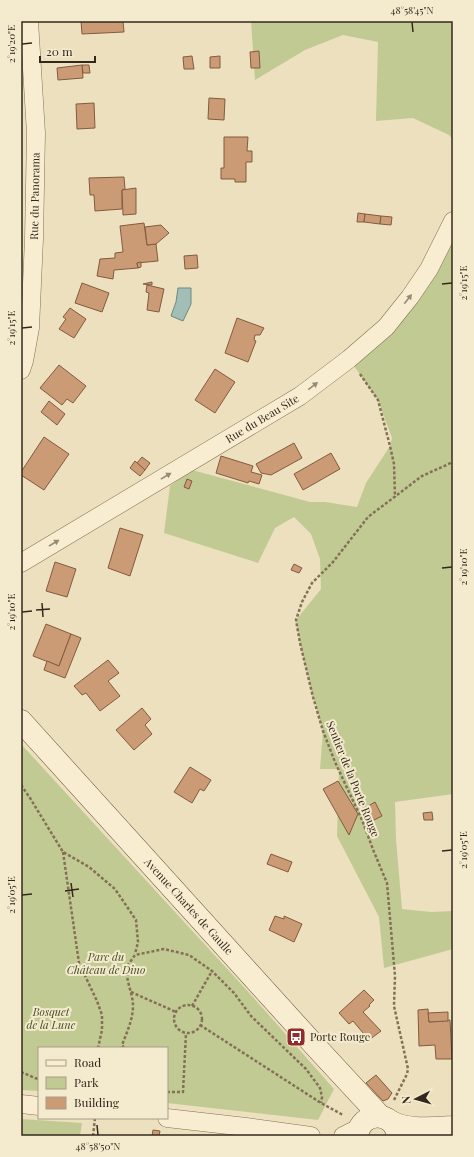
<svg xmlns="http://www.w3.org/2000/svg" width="474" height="1157" font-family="'Playfair Display',serif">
  <rect width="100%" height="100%" fill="#ece0be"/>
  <!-- green -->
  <g fill="#c2ca93">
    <polygon points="251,21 453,21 453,140 449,135 413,118 376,121 378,42 343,35 305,50 255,80"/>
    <polygon points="453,235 453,794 395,802 396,839 402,909 431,912 453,911 453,949 384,968 379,917 337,836 339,769 320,769 323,731 316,705 313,697 300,643 296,620 321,589 320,559 311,534 294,517 275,528 258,563 164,533 170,486 192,470 310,502 325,502 357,507 366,483 390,446 392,438 378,400 349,359"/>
    <polygon points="21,744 253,997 334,1089 318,1120 167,1103 167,1048 39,1048 39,1091 21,1090"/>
    <polygon points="21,1119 82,1123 80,1136 21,1136"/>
  </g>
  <!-- water -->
  <polygon fill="#a2beb6" stroke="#698b84" points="178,288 191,288 191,304 183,321 171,316 176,302"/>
  <!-- building -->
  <g fill="#ca9b75" stroke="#835b3e">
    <polygon points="81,21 123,21 124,32 82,34"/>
    <polygon points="259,51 260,68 251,68 250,52"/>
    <polygon points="192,56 194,69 184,69 183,57"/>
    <polygon points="220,56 220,68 210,68 210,57"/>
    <polygon points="82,65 89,65 90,73 83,73"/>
    <polygon points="82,65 83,78 58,80 57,68"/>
    <polygon points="209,98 225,99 224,120 208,119"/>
    <polygon points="94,103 95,128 77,129 76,104"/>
    <polygon points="224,137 248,137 247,151 252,151 252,162 246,162 246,182 235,182 235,179 221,179 221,168 224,168"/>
    <polygon points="124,177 125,189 122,190 122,209 95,211 94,195 90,195 89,178"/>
    <polygon points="136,188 136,214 123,215 122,190"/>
    <polygon points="358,213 365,214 364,222 357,222"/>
    <polygon points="365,214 381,216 380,224 364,222"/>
    <polygon points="381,216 392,217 391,225 380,224"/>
    <polygon points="144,223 147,245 156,244 158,261 137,263 138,268 114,270 113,279 97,276 100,259 115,258 115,253 123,252 120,226"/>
    <polygon points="161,225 169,233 156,244 147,245 145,227"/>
    <polygon points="197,255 198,268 185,269 184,256"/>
    <polygon points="141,262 141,267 138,268 137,263"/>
    <polygon points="152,282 152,285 143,284"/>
    <polygon points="82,283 109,293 102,312 75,303"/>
    <polygon points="147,285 164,289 159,312 147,310 149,293 146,292"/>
    <polygon points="70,308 86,319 74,338 59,329 66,319 63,317"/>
    <polygon points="237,318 264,328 260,335 255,335 254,340 256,341 248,362 225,353"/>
    <polygon points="59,365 86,386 73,403 67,399 62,405 40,388"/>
    <polygon points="215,369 235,382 215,413 195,400"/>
    <polygon points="49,401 65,414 57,425 41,412"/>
    <polygon points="44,437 69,454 44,490 21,475 21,472"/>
    <polygon points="294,443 302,458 271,475 261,473 256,464"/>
    <polygon points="331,453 340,469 303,490 294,474"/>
    <polygon points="221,456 253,466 251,472 262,475 259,484 249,481 248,483 216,473"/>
    <polygon points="142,457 150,463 145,470 137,463"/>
    <polygon points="135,461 145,470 140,476 130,468"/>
    <polygon points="187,479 192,481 189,489 184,487"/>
    <polygon points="120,528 143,535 130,576 108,568"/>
    <polygon points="55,562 76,569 67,597 46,591"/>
    <polygon points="294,564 302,568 299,573 291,570"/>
    <polygon points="46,624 71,634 59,666 33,656"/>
    <polygon points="71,634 81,638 65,678 44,670 47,661 59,666"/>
    <polygon points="108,660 119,673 108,681 120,696 100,711 86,693 82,695 74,686"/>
    <polygon points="142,708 151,719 145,725 152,734 134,750 116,730"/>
    <polygon points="190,767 211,780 204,791 200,789 192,803 174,792"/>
    <polygon points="338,781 358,814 349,835 323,789"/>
    <polygon points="375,802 382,816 372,821 365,808"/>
    <polygon points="432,812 433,820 424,820 423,813"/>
    <polygon points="271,854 292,862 288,872 267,864"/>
    <polygon points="275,916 284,919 284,916 302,924 294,942 269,930"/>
    <polygon points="364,990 374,1000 369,1005 370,1006 363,1012 381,1031 369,1040 353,1021 349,1024 339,1013"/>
    <polygon points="428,1009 429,1022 450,1020 452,1059 436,1059 435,1045 419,1046 418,1010"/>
    <polygon points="448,1012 448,1021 429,1022 428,1013"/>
    <polygon points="376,1075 392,1093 388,1099 383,1101 366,1083"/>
    <polygon points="153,1130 160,1131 159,1136 152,1136"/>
  </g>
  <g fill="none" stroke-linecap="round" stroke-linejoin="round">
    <!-- minor casing -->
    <g stroke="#847057" stroke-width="19">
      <g id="minor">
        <path id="s1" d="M21,370L24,361L30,328L34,239L36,133L29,21"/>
        <path id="s2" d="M21,563L300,396L349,359L386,327L410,297L429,269L453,221"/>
        <polyline points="21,1104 39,1106"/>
        <polyline points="167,1118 246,1127 311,1136"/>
        <polyline points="343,1136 359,1128"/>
      </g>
    </g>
    <!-- tertiary casing -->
    <g stroke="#847057" stroke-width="23">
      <path id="tertiary" d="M392,1122C407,1131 436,1128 453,1127"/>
    </g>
    <!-- secondary casing -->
    <g stroke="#66523b" stroke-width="23">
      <g id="secondary">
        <path id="s3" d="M21,721L317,1048L380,1116"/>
        <path d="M357,1136C361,1110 394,1110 398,1136"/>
      </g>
    </g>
    <!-- path -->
    <g stroke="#847057" stroke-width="2.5" stroke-dasharray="3 2" stroke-linecap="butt">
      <polyline points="360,374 378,400 390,446 394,464 395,497"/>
      <polyline points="21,785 30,798 63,852 89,867 115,889 136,920 138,942 135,954"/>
      <polyline points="63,852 79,963 97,1001 102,1015 102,1030 98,1048"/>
      <polyline points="131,992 176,1012"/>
      <circle cx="188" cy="1019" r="14"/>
      <polyline points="192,1006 212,971"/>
      <polyline points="200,1025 321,1103 343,1115"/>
      <path d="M124,1048L122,1045C127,1032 133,1019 133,1006C133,992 124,979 128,965C130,962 133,958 135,955L164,949L189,955L212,971L234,993L251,1016L306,1069L320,1088L322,1097L321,1103"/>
      <polyline points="21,1072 35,1078 39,1079"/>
      <polyline points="167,1092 183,1092 186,1033"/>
      <polyline points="394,1100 407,1074 408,1069 394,1006 395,976 387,883 374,852 362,820 335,762 323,731 313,697 300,643 296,620 302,602 312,583 333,562 368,517 422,476 453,462"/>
      <polyline points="93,1136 95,1118"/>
    </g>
    <!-- minor -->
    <use href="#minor" stroke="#f8edd1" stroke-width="18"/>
    <!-- tertiary -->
    <use href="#tertiary" stroke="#f8edd1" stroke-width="22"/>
    <!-- secondary -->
    <use href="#secondary" stroke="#f8edd1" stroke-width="22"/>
  </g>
  <!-- one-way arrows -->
  <defs><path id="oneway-solid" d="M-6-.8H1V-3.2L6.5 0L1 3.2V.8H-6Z"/></defs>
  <g fill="#968a76">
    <use href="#oneway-solid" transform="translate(408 299) rotate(-52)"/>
    <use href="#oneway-solid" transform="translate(313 386) rotate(-37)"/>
    <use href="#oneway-solid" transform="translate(166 476) rotate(-31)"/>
    <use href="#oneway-solid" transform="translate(54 543) rotate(-31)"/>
  </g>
  <!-- ticks -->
  <path fill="none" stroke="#34281c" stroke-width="1.5" d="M412,22L413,32M22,44L32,43M442,284L452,283M22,328L32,327M442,568L452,567M42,603L43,617M36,610L50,609M22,612L32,611M442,851L452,850M71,883L73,897M65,891L79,889M22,895L32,894M97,1125L98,1135"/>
  <!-- icons -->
  <defs>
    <g id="bus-square" transform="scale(1)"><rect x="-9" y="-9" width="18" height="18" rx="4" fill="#922b29" stroke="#f4eace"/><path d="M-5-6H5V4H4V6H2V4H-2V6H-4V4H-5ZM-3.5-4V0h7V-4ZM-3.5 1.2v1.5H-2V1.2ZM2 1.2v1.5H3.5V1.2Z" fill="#fff"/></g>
  </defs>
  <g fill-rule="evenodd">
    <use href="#bus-square" x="296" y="1037"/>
  </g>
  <g text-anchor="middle" stroke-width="4" stroke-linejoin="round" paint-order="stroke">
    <!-- street labels -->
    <g font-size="11" fill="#34281c" stroke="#f4eace">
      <text dy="4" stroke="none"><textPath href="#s1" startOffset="175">Rue du Panorama</textPath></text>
      <text dy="4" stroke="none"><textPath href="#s2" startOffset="281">Rue du Beau Site</textPath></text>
      <text transform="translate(353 779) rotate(68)" y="4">Sentier de la Porte Rouge</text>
      <text dy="4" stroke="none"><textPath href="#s3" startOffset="250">Avenue Charles de Gaulle</textPath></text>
    </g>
    <!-- park labels -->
    <g font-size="11" font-style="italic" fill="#435023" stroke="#f4eace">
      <text x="106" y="961">Parc du<tspan x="106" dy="13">Château de Dino</tspan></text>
      <text x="51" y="1016">Bosquet<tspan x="51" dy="13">de la Lune</tspan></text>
    </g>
    <!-- poi labels -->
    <g font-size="11" fill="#34281c" stroke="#f4eace" text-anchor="start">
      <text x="310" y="1041">Porte Rouge</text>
    </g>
  </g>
  <!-- border -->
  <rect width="474" height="1157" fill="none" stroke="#f4eace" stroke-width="44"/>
  <!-- legend -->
  <rect x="38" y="1047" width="130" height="72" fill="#f4eace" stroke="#a79c87"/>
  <rect x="46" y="1060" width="20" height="6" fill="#f8edd1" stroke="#a79c87"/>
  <text x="74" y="1067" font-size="12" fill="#34281c">Road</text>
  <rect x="46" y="1077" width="20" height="12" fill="#c2ca93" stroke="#a79c87"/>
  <text x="74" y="1087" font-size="12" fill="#34281c">Park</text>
  <rect x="46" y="1097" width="20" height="12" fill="#ca9b75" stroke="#a79c87"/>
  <text x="74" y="1107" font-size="12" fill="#34281c">Building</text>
  <!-- north arrow -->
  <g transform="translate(416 1099) rotate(264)" stroke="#f4eace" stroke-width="3" paint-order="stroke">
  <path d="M0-3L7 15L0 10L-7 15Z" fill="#34281c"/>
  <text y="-6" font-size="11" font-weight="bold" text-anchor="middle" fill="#34281c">N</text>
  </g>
  <!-- scale -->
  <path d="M40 56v6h55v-6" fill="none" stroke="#34281c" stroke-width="2"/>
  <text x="46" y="56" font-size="12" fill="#34281c" stroke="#f4eace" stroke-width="3" paint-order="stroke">20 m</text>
  <rect x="22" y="22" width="430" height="1113" fill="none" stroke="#34281c" stroke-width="1.5"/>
  <g font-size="10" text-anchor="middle" fill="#34281c">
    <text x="412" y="14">48°58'45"N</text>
    <text transform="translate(11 44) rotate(-90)" y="4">2°19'20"E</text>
    <text transform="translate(463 283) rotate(-90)" y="4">2°19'15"E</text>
    <text transform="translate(11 328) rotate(-90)" y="4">2°19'15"E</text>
    <text transform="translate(463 567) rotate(-90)" y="4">2°19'10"E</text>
    <text transform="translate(11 612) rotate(-90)" y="4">2°19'10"E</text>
    <text transform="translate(463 850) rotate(-90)" y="4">2°19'05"E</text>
    <text transform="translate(11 895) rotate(-90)" y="4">2°19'05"E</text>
    <text x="98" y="1150">48°58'50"N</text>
  </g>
</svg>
